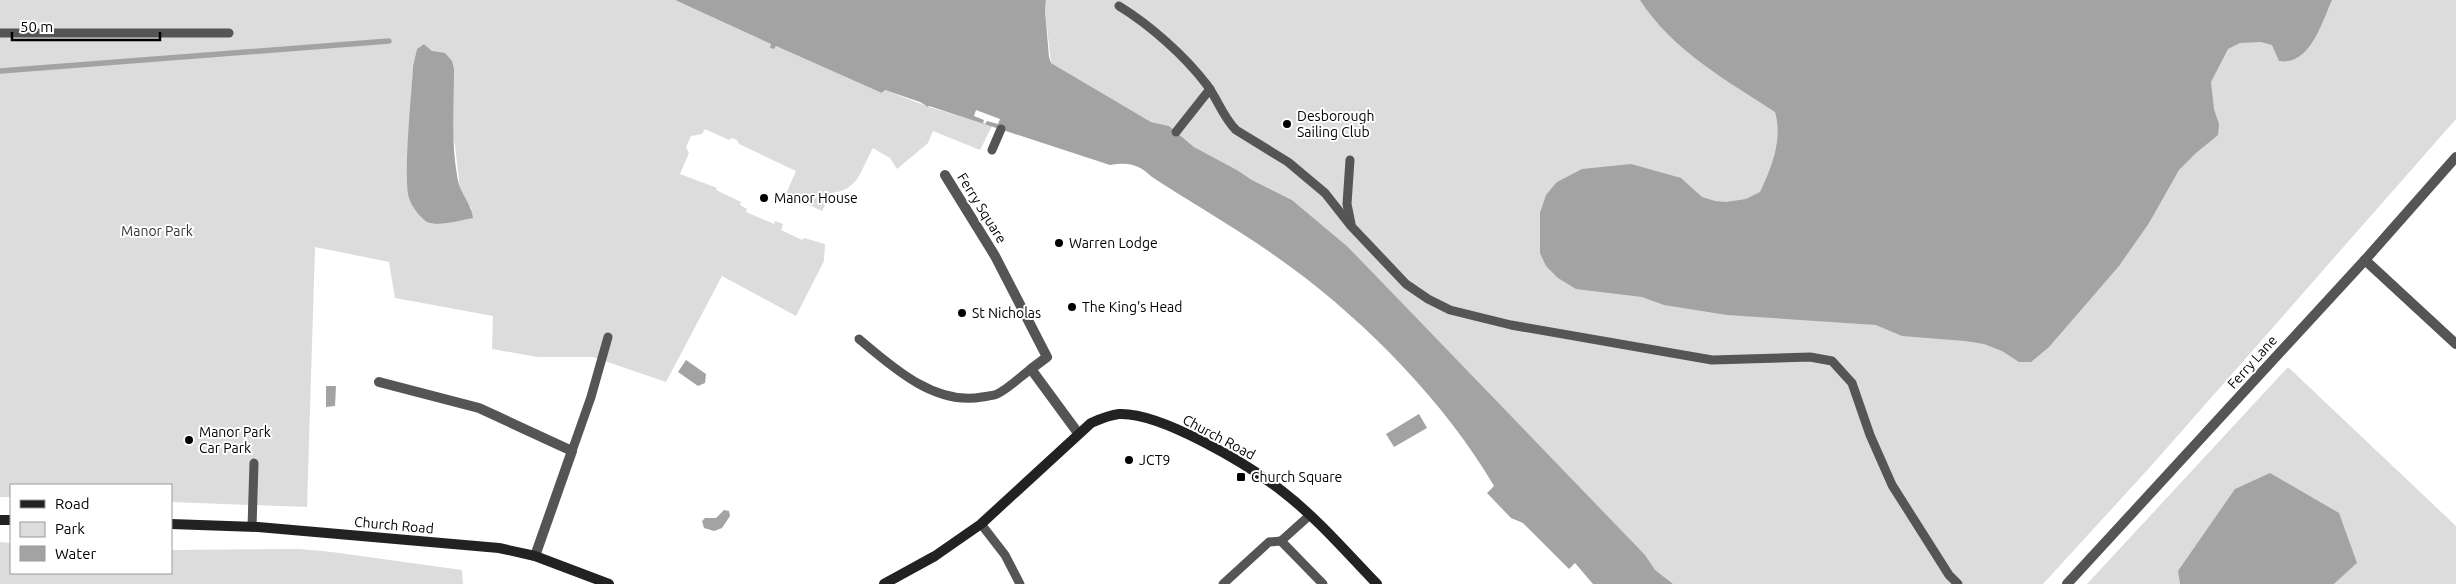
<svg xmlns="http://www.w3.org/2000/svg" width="2456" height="584" font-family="Ubuntu,sans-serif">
  <rect width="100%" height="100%" fill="#fff"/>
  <!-- green -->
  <g fill="#dcdcdc" fill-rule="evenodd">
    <path d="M0,0H675L771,44L770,48L774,49L776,46L883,93L885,90L929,107L992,126L980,150L933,131L928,143L897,169L890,158L873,148C860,171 859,190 831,193L822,211L786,194L796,171L739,144L737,140L732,138L729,140L705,129L702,134L691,136L686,147L689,153L680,174L717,188L716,190L741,202L740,205L747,209L746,212L774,224L775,221L783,224L781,230L802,240L804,238L825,244L824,261L796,316L722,276L666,382L593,357H537L492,349L493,316L395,298L389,262L315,247L307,507L171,502V485H11V497H0ZM424,44L432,51L455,145L460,191L472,209L429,222L422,218L409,200L407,177L413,66L417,49Z"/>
    <polygon points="1046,0 2456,0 2456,119 2151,466 2043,584 1668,584 1348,247 1292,200 1252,180 1237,170 1194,147 1169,126 1151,122 1051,63 1045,10"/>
    <polygon points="2288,367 2456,526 2456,584 2334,584 2357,563 2178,570 2180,584 2087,584"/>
    <polygon points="0,542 11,543 11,573 171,573 171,550 299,549 332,552 462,570 463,584 0,584"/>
  </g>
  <!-- water -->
  <g fill="#a3a3a3">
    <path d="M675,0H1046L1045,10L1049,57L1051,63L1151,122L1169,126L1194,147L1237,170L1252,180L1292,200L1348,247L1645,555L1655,570L1673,584H1593L1575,563L1569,569L1523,523L1511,518L1487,493L1494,486C1447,405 1367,323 1292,268C1248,235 1198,207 1152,177C1138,164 1129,162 1110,165L929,106L928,107L920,102L885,90L882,93L776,46L774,49L770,48L771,44Z"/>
    <path d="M1640,0H2332C2322,22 2310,66 2279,61L2272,45L2261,42L2240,43L2228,49L2211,82L2214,109L2219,124L2218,135L2196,153L2179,170L2149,223L2119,266L2049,347L2031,362H2019L2002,351L1984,344L1965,341L1902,336L1876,325L1727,315L1664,305L1642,297L1576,289L1558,278L1546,266L1540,253V213L1546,195L1557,182L1582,169L1631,164L1681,178L1702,197L1715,201L1726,202L1746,199L1760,192C1772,167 1783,139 1775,112C1726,80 1672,50 1640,0Z"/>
    <path d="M424,44L432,51L445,53L452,61L454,69C454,104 451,141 457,175C459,194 471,201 473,218C460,220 440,227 427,222C421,218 413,208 410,201C402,183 412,91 413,66L417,49Z"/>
    <polygon points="686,360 706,374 705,383 698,386 678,372"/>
    <polygon points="326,386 336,386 335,406 326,407"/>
    <polygon points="1419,414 1427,428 1394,447 1386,434"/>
    <polygon points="2270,473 2339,513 2357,563 2334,584 2180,584 2178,571 2235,489"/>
    <polygon points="724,510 729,511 730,516 722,528 714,531 704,528 702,521 705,518 716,518"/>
  </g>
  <!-- pier -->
  <polygon fill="#fff" points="976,110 1000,119 998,124 987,121 985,124 983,123 984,120 974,116"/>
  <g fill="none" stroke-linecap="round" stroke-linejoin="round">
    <!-- stream -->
    <polyline stroke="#a3a3a3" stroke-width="5.5" points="0,71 389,41"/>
    <!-- lane -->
    <g stroke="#555" stroke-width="9">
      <path d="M1119,6C1150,25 1185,56 1207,85C1218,100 1223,117 1236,130L1288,162L1325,193L1351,226L1406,284L1428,299L1450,310L1511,325L1712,360L1810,357L1832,361L1852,383L1870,435L1892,485L1949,575L1958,584"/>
      <polyline points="0,33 229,33"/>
      <polyline points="1176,132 1210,89"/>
      <polyline points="992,150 1001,129"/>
      <polyline points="1350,160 1347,204 1351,224"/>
      <path d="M859,339C892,367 935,406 982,397C987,396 993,396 997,394C1008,389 1021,376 1031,369"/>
      <polyline points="572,451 591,397 608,337"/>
      <polyline points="1310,515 1281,541 1323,584"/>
      <polyline points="981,524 1005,555 1020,584"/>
      <polyline points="252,527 254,463"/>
      <polyline points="1223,584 1269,542 1281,541"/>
    </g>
    <!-- street -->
    <g stroke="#555" stroke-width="10">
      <polyline points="945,175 995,256 1047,357 1031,369 1078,433"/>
      <polyline points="2365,260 2456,344"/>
      <polyline points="379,382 479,408 572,451 535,556"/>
      <polyline points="2067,584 2365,260 2456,157"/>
    </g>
    <!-- secondary -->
    <g stroke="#222" stroke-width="10">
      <polyline points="0,520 11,520"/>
      <polyline points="171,524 258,527 499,548 535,556 609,584"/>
      <path d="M884,584L935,556L981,524L1091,423C1100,419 1109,415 1119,414C1161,412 1249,465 1282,491C1317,518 1346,552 1377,584"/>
    </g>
  </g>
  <!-- markers -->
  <g fill="#000" stroke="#fff" stroke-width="2">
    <circle cx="1287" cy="124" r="5"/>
    <circle cx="764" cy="198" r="5"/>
    <circle cx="1059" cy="243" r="5"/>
    <circle cx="1072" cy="307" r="5"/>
    <circle cx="962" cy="313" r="5"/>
    <circle cx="189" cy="440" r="5"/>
    <circle cx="1129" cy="460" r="5"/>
    <rect x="1236" y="472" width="10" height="10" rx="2.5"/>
  </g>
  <g text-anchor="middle" stroke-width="4" stroke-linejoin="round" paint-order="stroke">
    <!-- poi labels -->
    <g font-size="14" fill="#000" stroke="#fff" text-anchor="start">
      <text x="1297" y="121">Desborough<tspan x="1297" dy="16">Sailing Club</tspan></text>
      <text x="774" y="203">Manor House</text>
      <text x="1069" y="248">Warren Lodge</text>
      <text x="1082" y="312">The King's Head</text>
      <text x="972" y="318">St Nicholas</text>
      <text x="199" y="437">Manor Park<tspan x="199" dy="16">Car Park</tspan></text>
      <text x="1139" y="465">JCT9</text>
      <text x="1251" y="482">Church Square</text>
    </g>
    <!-- street labels -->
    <g font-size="14" fill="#000" stroke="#fff">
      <text transform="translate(982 208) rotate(58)" y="5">Ferry Square</text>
      <text transform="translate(2252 362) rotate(-48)" y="5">Ferry Lane</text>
      <text transform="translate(1219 437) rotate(28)" y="5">Church Road</text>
      <text transform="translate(394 525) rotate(5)" y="5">Church Road</text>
    </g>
    <!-- park labels -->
    <g font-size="14" fill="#333" stroke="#fff">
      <text x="157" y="236">Manor Park</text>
    </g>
  </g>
  <!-- legend -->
  <rect x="10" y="484" width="162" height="90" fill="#ffffff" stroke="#999999"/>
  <rect x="20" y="500" width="25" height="8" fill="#222222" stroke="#999999"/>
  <text x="55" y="509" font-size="15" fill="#000000">Road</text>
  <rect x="20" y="522" width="25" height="15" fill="#dcdcdc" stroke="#999999"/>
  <text x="55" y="534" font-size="15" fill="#000000">Park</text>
  <rect x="20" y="546" width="25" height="15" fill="#a3a3a3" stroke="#999999"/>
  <text x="55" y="559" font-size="15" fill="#000000">Water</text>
  <!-- scale -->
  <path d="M12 32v8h148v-8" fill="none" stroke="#000000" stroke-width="2.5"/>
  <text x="20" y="32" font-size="15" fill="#000000" stroke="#ffffff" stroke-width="4" paint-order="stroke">50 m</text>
</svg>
